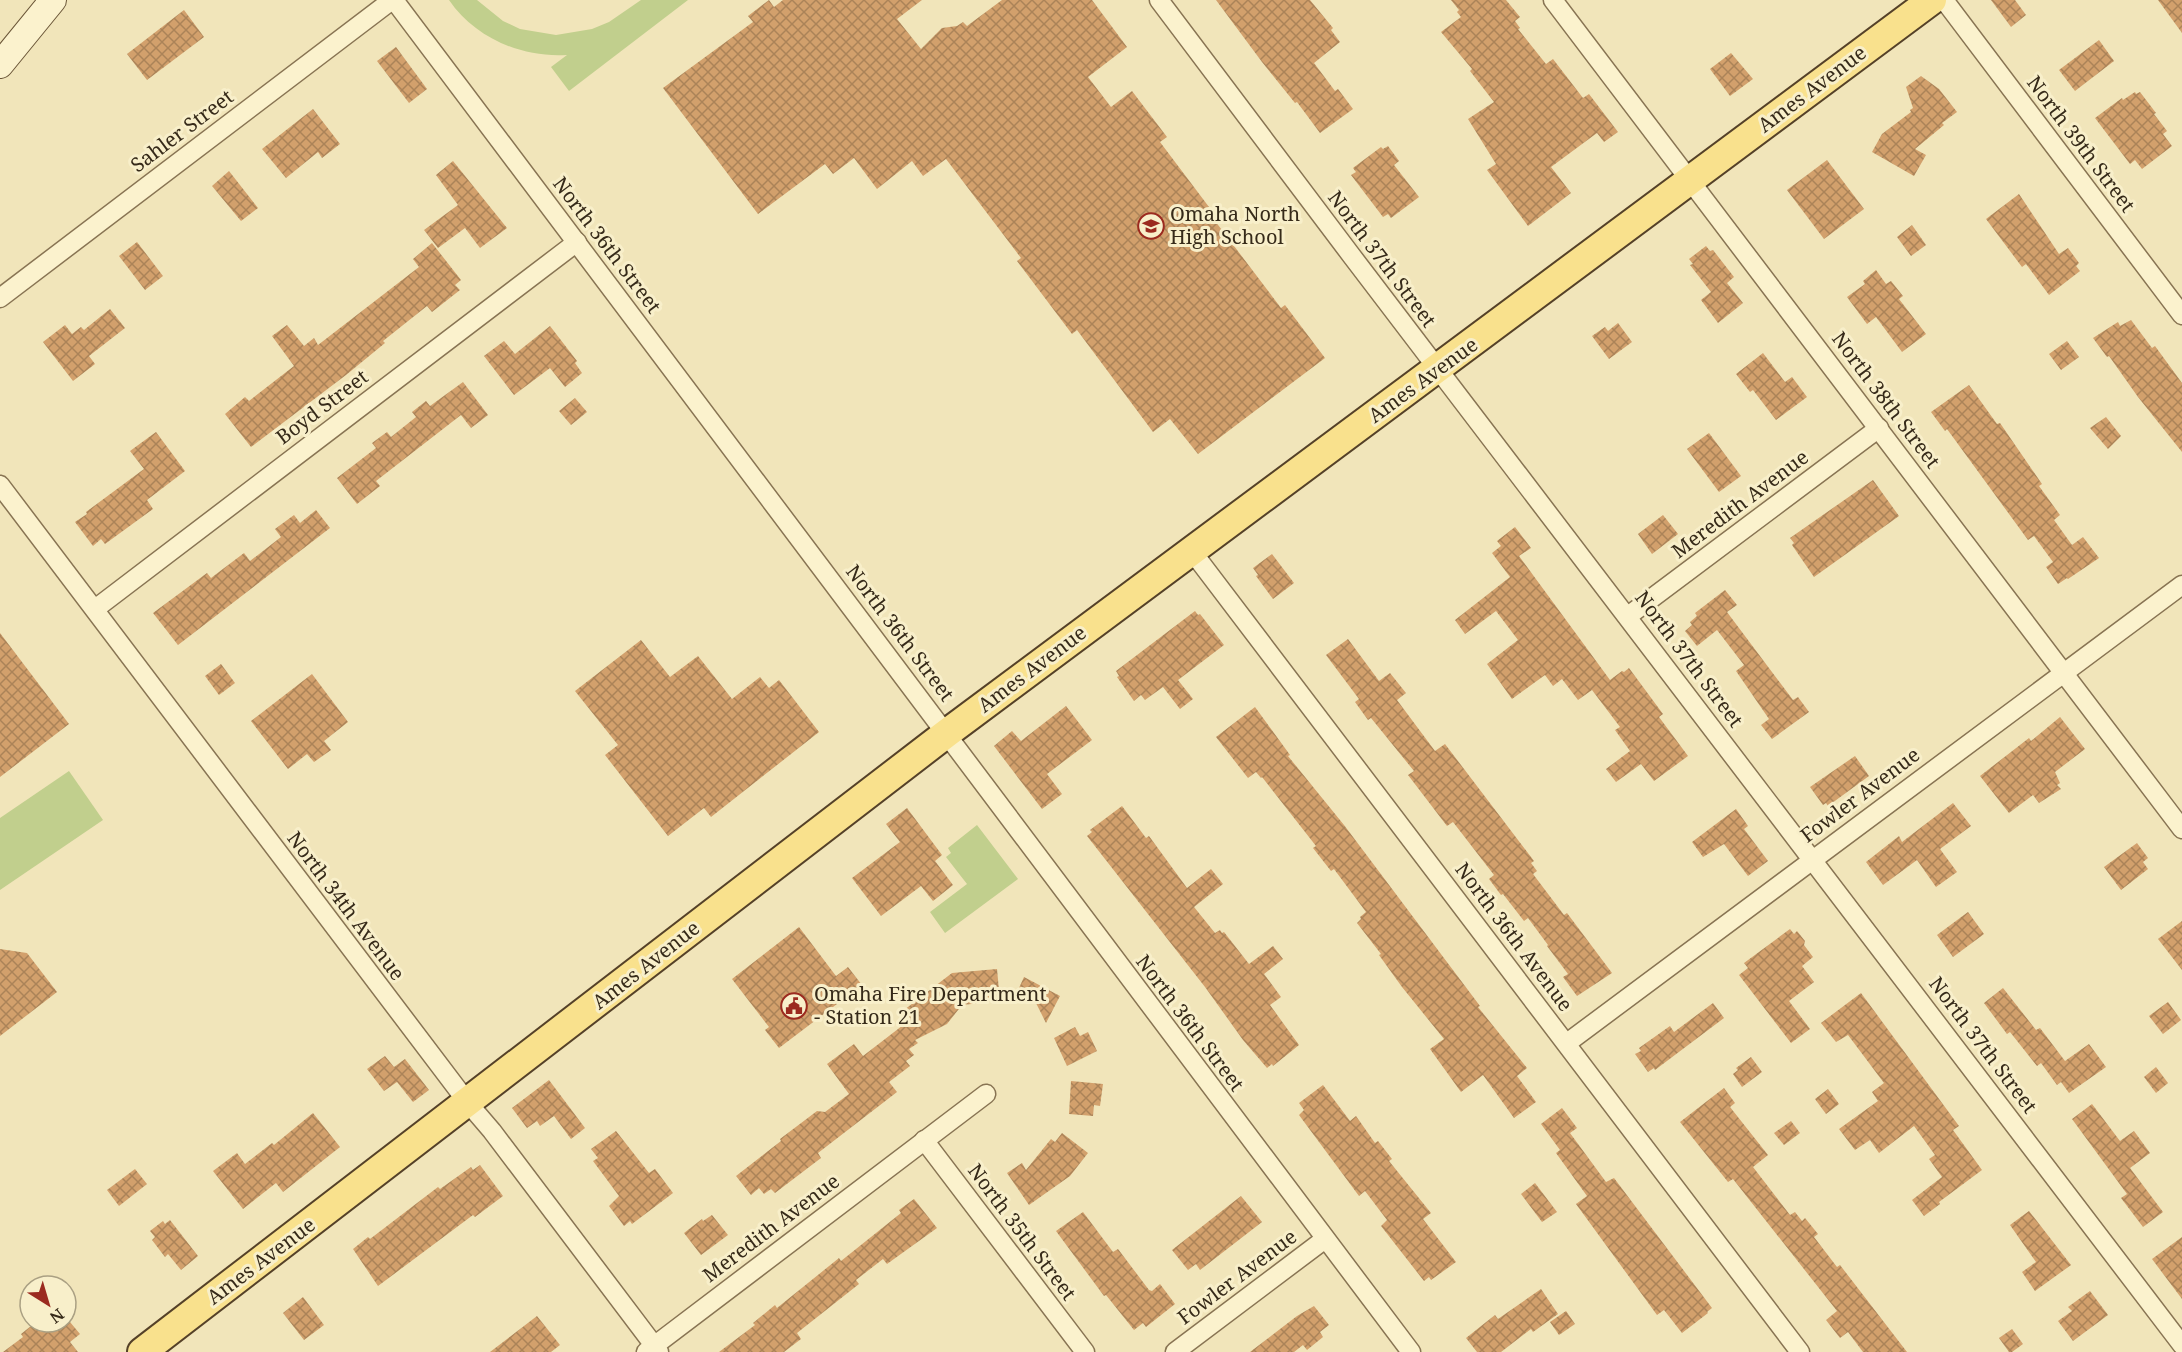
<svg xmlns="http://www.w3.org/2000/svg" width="2182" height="1352" font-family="'Noto Serif',serif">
  <defs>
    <pattern id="building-cross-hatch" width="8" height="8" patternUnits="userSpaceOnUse" patternTransform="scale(1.5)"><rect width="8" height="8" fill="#d2a06c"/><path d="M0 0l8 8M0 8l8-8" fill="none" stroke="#ab8358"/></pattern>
  </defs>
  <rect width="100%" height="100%" fill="#f1e5ba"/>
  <!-- park -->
  <g fill="#c1cf8d">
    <path d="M449,0H477L503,21L520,29L556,35L592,29L609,22L641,0H688L569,91L551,67L567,55C522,58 475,38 449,0Z"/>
    <polygon points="69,771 103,820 0,890 0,818"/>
    <polygon points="977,825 1018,879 945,933 930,912 967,884 946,857 951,853 948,848"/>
  </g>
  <!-- building -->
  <g fill="url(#building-cross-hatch)">
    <polygon points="769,0 774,7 783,0 922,0 897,19 921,49 942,28 957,26 963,22 967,26 1002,0 1092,0 1127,47 1088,77 1111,107 1132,91 1167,137 1160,142 1209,207 1206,209 1281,308 1285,305 1325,358 1198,454 1170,419 1153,432 1077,330 1072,334 1017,261 1021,258 946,159 923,176 912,161 877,189 854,158 833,174 825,164 758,214 663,88 753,22 748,16"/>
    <polygon points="1216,0 1310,0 1333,28 1331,30 1340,42 1314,63 1335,91 1338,89 1353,109 1320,133 1297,102 1295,103 1262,62"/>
    <polygon points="1451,0 1506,0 1520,17 1515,21 1520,28 1518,29 1546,64 1553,59 1583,98 1589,94 1618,132 1604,142 1597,133 1551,167 1571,193 1528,226 1487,170 1496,164 1468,119 1494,102 1470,71 1472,69 1441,32 1461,17 1457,12 1459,10"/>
    <polygon points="1991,0 2015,0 2026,15 2011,27"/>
    <polygon points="2158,0 2182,0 2182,33"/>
    <polygon points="184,10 204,37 147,80 127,54"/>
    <polygon points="2099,40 2114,61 2075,91 2059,70"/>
    <polygon points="396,47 427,89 409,103 377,61"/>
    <polygon points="1731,53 1753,79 1730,96 1710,69"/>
    <polygon points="1921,76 1939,89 1957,112 1942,123 1944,125 1915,149 1926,155 1914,176 1872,152 1882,134 1911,112 1910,110 1913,108 1906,87"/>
    <polygon points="2135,92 2136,94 2140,92 2156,113 2154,114 2167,131 2163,134 2172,146 2142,169 2135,160 2130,164 2095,118 2122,98 2123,100"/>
    <polygon points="313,109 340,144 322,158 318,152 286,178 262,149"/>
    <polygon points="1388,146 1399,161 1394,165 1419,197 1391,218 1388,214 1383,217 1351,175 1356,172 1353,168 1381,147 1383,149"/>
    <polygon points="1827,160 1864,209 1824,239 1787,190"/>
    <polygon points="453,161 507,228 480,248 465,228 438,248 424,230 458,205 436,175"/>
    <polygon points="229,171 258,208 241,221 212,186"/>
    <polygon points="2019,194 2059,254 2068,248 2079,263 2076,266 2080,271 2049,295 2026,264 2022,267 1986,219"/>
    <polygon points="1912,225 1926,245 1911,256 1897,237"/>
    <polygon points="137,242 163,276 145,290 119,256"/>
    <polygon points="432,243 461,280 455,285 460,290 432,312 427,306 383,341 385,343 346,375 251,447 225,414 245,397 249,401 294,366 272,336 287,325 304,346 314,338 318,345 419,267 413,259"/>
    <polygon points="1706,246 1710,251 1713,250 1734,277 1727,283 1743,303 1718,323 1701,300 1711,292 1690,265 1693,264 1689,259"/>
    <polygon points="1876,270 1886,284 1891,281 1903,296 1899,299 1926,334 1902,352 1876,317 1867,324 1847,297 1865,284 1863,281"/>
    <polygon points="110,309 125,328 89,356 95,364 73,381 43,342 65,325 72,334 81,327 84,330"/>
    <polygon points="2131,320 2152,348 2155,346 2182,383 2182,452 2138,397 2109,356 2107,357 2093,338 2118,322 2120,326"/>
    <polygon points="1618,323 1632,342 1609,359 1592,336 1605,327 1608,331"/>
    <polygon points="550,326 577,361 575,363 582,373 565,387 550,368 514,395 484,356 504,341 515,354"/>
    <polygon points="2067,341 2079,357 2061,370 2049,354"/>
    <polygon points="1763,353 1785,382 1792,377 1807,397 1776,420 1753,390 1750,392 1736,374"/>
    <polygon points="463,382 488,415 471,428 461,415 376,481 380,486 357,504 337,478 376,448 372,443 387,432 391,437 416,417 412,412 426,401 430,406"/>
    <polygon points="1969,385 1997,424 2000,423 2042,484 2039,486 2060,515 2054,520 2072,545 2083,537 2099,558 2068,579 2067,578 2058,584 2046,567 2053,562 2034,536 2028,540 1947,429 1945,431 1931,412"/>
    <polygon points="575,398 587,412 571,425 559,411"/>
    <polygon points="2106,417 2121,436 2108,449 2090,428"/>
    <polygon points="156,432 185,471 147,500 153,509 105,544 101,539 93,546 75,522 87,514 86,512 144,469 130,451"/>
    <polygon points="1709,433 1741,476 1719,492 1687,449"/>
    <polygon points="1873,480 1899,516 1814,577 1792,545 1794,543 1790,538"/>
    <polygon points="316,510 330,528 178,645 153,613 207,573 211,578 244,553 250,561 281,537 275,529 294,515 300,523"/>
    <polygon points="1663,515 1678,534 1652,554 1638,534"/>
    <polygon points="1515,527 1531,548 1519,556 1610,680 1622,671 1624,672 1629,668 1663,714 1659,717 1688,756 1654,781 1641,764 1616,782 1606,769 1630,751 1615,730 1620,727 1592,690 1578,700 1562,679 1553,686 1545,675 1512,699 1487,664 1518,640 1496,611 1465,634 1455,620 1510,577 1492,553 1501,546 1497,541"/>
    <polygon points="1272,554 1294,583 1273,599 1256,576 1258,575 1253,568"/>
    <polygon points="1725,590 1737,605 1727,612 1793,700 1798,697 1809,712 1772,739 1761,725 1769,719 1736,671 1744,665 1717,630 1697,646 1685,631 1692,625 1690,622 1697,616 1695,613"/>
    <polygon points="1195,611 1198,615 1200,614 1224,645 1178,680 1193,699 1180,709 1163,687 1145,700 1141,695 1134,701 1117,677 1119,676 1116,671"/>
    <polygon points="0,633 69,724 0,777"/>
    <polygon points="1348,639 1379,681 1390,673 1406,693 1397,700 1435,751 1445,744 1534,861 1531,863 1537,871 1533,874 1564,915 1567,913 1612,973 1577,996 1563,977 1568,974 1547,946 1548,945 1528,918 1524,921 1503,894 1501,895 1489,879 1494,875 1453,822 1447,826 1408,775 1414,771 1371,718 1368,720 1355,702 1359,699 1326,655"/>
    <polygon points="641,640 670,677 698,656 732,699 760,677 769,688 779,680 819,732 711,817 704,808 668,836 605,755 618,745 575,691"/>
    <polygon points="221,664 235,683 219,695 205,676"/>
    <polygon points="312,674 348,722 324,741 331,750 314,762 307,754 288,769 251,721"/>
    <polygon points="1066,706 1092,740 1047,774 1062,794 1042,809 994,746 1012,731 1021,741"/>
    <polygon points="1255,707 1290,755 1288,756 1344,825 1480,1006 1478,1007 1527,1068 1517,1076 1536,1102 1514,1118 1483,1075 1461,1092 1430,1049 1444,1039 1402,987 1379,955 1381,954 1357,923 1361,919 1360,917 1366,912 1334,869 1331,871 1313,848 1316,846 1262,777 1261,778 1256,772 1248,778 1216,737"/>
    <polygon points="2060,717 2085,749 2055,772 2060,783 2057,785 2061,789 2039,803 2033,795 2009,813 1980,776 2029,738 2031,741"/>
    <polygon points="1855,756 1869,776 1828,806 1826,803 1823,805 1810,787"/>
    <polygon points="1953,803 1971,826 1940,849 1957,872 1936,887 1917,860 1883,885 1866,862 1899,836 1902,842"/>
    <polygon points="1122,806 1146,838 1149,836 1187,888 1211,869 1223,884 1194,907 1215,933 1220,930 1222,933 1224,932 1249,964 1273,946 1283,959 1264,974 1281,997 1270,1005 1299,1045 1273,1066 1272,1064 1267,1068 1243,1040 1205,987 1087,836 1092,832 1090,830"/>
    <polygon points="907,808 942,855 935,861 953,885 933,901 921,886 881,916 852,878 900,842 886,824"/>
    <polygon points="1736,809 1748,826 1744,829 1768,861 1748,876 1724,844 1703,857 1692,842"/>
    <polygon points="2137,843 2148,858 2143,862 2148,869 2121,890 2104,867"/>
    <polygon points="1968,912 1984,934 1953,957 1937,935"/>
    <polygon points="2182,921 2182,970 2158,939"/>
    <polygon points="799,927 836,976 848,967 862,985 779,1048 765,1030 769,1027 732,979"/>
    <polygon points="1790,929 1794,934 1797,931 1805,941 1804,945 1813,957 1802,966 1814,982 1789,1001 1810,1029 1791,1043 1739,975 1748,968 1744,963"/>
    <polygon points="0,949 27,953 57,992 0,1036"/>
    <polygon points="997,969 1000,1001 962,1005 947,1024 915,1040 918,1043 909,1049 914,1055 906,1061 910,1066 889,1082 897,1092 818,1153 821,1158 775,1193 771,1189 764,1194 759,1188 751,1195 736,1176 781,1141 780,1139 817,1111 825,1112 849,1094 827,1064 854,1044 863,1056 911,1019 904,1010 952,973"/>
    <polygon points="1024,977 1060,996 1046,1023 1033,997 1014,999"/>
    <polygon points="2003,988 2036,1030 2040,1028 2065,1061 2089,1044 2106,1067 2069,1093 2061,1082 2057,1085 2041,1063 2037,1066 2010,1032 2007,1034 1984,1003"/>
    <polygon points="1861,993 1959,1126 1953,1130 1982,1170 1939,1202 1940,1204 1924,1216 1912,1200 1942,1177 1929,1159 1935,1155 1914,1126 1879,1153 1870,1140 1855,1150 1839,1129 1878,1101 1872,1092 1884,1083 1848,1035 1836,1042 1821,1023"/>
    <polygon points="2168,1002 2181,1020 2163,1034 2149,1016"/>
    <polygon points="1713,1003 1724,1018 1655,1070 1654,1068 1648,1072 1635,1054 1641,1051 1639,1048 1670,1026 1674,1032"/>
    <polygon points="1075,1027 1080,1036 1088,1032 1097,1051 1067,1066 1054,1038"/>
    <polygon points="385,1056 394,1067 405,1059 429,1090 413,1102 397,1082 384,1091 367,1069"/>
    <polygon points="1751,1057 1762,1072 1742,1087 1733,1074 1738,1070 1736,1068"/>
    <polygon points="2156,1067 2168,1083 2156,1093 2144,1077"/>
    <polygon points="549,1080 585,1128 571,1139 554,1116 540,1126 537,1121 527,1128 512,1108"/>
    <polygon points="1071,1081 1103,1084 1100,1106 1094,1105 1093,1116 1069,1114"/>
    <polygon points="1323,1085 1350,1121 1356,1116 1375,1143 1378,1141 1392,1159 1389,1161 1431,1213 1423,1219 1456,1262 1431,1280 1429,1277 1424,1281 1381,1226 1387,1220 1365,1191 1359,1196 1299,1115 1304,1110 1299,1103"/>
    <polygon points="1724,1088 1735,1103 1730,1107 1768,1155 1753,1167 1790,1215 1795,1212 1802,1221 1805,1218 1818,1234 1814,1237 1837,1267 1840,1265 1907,1352 1863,1352 1848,1332 1840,1338 1826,1320 1837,1311 1733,1179 1728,1182 1680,1122"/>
    <polygon points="1828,1089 1839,1104 1826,1114 1815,1099"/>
    <polygon points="2092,1104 2120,1141 2134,1131 2150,1153 2130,1168 2163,1212 2143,1227 2121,1198 2127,1194 2072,1119"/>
    <polygon points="1562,1108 1577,1128 1570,1133 1606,1182 1614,1178 1712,1308 1707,1312 1708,1313 1682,1333 1664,1310 1657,1315 1576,1204 1587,1196 1556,1153 1560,1150 1541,1124"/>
    <polygon points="313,1113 340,1147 283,1192 276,1183 243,1209 213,1171 237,1153 245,1164 272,1143 274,1145"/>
    <polygon points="1791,1121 1800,1133 1784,1145 1774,1133"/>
    <polygon points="616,1131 649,1173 655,1169 673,1193 632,1224 630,1221 624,1226 609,1206 619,1196 593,1161 598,1158 591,1149"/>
    <polygon points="1062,1133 1088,1153 1070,1176 1029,1205 1007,1173 1022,1163 1026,1170 1051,1139 1055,1142"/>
    <polygon points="480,1165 503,1196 475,1217 473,1215 378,1286 353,1249 368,1237 370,1239 438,1187 440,1189 471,1167 473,1170"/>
    <polygon points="135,1169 147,1184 119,1206 107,1190"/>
    <polygon points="1535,1183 1557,1212 1542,1222 1521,1194"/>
    <polygon points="1241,1196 1262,1222 1200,1270 1196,1264 1188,1270 1172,1250"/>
    <polygon points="914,1199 937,1228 887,1264 883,1259 856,1280 859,1284 797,1333 801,1339 784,1352 719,1352 755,1325 753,1323 775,1305 777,1308 839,1258 841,1261 901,1213 899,1210"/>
    <polygon points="2029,1211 2071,1265 2035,1291 2022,1272 2036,1262 2010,1225"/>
    <polygon points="1083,1212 1113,1252 1118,1249 1149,1290 1152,1291 1160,1284 1175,1304 1146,1327 1143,1323 1134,1330 1106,1295 1104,1296 1056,1231"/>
    <polygon points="712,1215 728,1235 701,1255 684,1233 702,1219 703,1221"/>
    <polygon points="170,1220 198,1256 181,1270 168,1254 165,1257 152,1240 155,1237 150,1231 163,1221 165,1224"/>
    <polygon points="2182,1237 2182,1299 2152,1259"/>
    <polygon points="1541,1289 1558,1314 1533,1332 1531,1329 1501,1352 1477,1352 1466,1338 1495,1315 1498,1319"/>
    <polygon points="2090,1291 2108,1315 2073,1341 2058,1321 2072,1311 2068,1307"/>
    <polygon points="303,1297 324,1325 304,1340 283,1313"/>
    <polygon points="1314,1306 1329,1325 1320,1332 1323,1337 1307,1350 1303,1345 1294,1352 1250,1352 1297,1316"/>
    <polygon points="1566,1311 1575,1324 1559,1335 1550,1322"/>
    <polygon points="537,1316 560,1345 551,1352 490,1352"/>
    <polygon points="36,1322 70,1322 80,1334 70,1342 78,1352 3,1352 23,1337 21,1334"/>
    <polygon points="2012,1329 2023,1344 2012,1352 2009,1352 1999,1338"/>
  </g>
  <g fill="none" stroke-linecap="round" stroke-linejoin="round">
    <!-- street casing -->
    <g stroke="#887453" stroke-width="21">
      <g id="street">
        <polyline points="394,0 1411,1352"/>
        <polyline points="1159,0 1351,255 2182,1345"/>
        <polyline points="1553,0 2182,829"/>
        <polyline points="1944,0 2182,315"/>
        <polyline points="0,298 392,0"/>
        <polyline points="0,485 468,1103 492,1131 659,1352"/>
        <polyline points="1191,550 1800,1352"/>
        <polyline points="95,609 577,242"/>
        <polyline points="1628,616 1879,428"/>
        <polyline points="1567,1043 2182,585"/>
        <polyline points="924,1140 1085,1352"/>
        <polyline points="646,1352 986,1094"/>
        <polyline points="1175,1352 1325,1239"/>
      </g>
    </g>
    <!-- secondary casing -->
    <g stroke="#6a5537" stroke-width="28">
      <polyline id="secondary" points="0,65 53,0"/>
    </g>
    <!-- primary casing -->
    <g stroke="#554128" stroke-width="32">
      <polyline id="primary" points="142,1352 947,733 1932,0"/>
    </g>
    <!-- street -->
    <use href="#street" stroke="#fbf2cd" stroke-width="18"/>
    <!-- secondary -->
    <use href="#secondary" stroke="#fbf2cd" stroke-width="26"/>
    <!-- primary -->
    <use href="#primary" stroke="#f9e18d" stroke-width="28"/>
  </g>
  <!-- icons -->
  <defs>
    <g id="school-ring" transform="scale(1.35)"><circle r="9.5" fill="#f8efca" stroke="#9b2a1f" stroke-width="1.5"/><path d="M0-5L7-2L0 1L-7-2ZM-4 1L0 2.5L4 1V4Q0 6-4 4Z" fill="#9b2a1f"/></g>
    <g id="civic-ring" transform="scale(1.35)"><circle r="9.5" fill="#f8efca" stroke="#9b2a1f" stroke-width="1.5"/><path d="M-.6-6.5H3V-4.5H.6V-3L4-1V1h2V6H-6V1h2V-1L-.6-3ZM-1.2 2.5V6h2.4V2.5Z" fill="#9b2a1f"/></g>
  </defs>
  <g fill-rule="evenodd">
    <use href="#school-ring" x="1151" y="226"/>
    <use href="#civic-ring" x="794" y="1006"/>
  </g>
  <g text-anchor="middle" stroke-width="6" stroke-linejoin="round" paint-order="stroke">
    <!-- street labels -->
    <g font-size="20" fill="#362a19" stroke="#f8efca">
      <text transform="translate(1812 89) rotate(-37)" y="7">Ames Avenue</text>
      <text transform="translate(182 131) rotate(-37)" y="7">Sahler Street</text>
      <text transform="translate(2081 144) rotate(53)" y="7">North 39th Street</text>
      <text transform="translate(607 245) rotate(53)" y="7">North 36th Street</text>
      <text transform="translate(1382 259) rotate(53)" y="7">North 37th Street</text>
      <text transform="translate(1423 380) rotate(-36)" y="7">Ames Avenue</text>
      <text transform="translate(1886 400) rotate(53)" y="7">North 38th Street</text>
      <text transform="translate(322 407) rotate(-37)" y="7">Boyd Street</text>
      <text transform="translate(1740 504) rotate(-37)" y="7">Meredith Avenue</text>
      <text transform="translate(900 633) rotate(53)" y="7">North 36th Street</text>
      <text transform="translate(1689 659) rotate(53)" y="7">North 37th Street</text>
      <text transform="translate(1032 669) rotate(-37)" y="7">Ames Avenue</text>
      <text transform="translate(1860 795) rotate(-37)" y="7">Fowler Avenue</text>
      <text transform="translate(346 906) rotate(53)" y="7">North 34th Avenue</text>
      <text transform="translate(1514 937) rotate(53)" y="7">North 36th Avenue</text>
      <text transform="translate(646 965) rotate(-38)" y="7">Ames Avenue</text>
      <text transform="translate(1190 1023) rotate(53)" y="7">North 36th Street</text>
      <text transform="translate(1983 1045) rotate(53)" y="7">North 37th Street</text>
      <text transform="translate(771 1228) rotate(-37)" y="7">Meredith Avenue</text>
      <text transform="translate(1022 1232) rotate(53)" y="7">North 35th Street</text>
      <text transform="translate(261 1261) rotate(-37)" y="7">Ames Avenue</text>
      <text transform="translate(1237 1277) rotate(-37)" y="7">Fowler Avenue</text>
    </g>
    <!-- poi labels -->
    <g font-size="20" fill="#362a19" stroke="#f8efca" text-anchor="start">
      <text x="1170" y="221">Omaha North<tspan x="1170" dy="23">High School</tspan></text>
      <text x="814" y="1001">Omaha Fire Department<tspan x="814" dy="23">- Station 21</tspan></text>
    </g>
  </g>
  <!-- north arrow -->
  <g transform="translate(48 1304) rotate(143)"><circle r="28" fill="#f8efca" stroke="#aaa083" stroke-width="1.5"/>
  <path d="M0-4.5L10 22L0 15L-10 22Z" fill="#9b2a1f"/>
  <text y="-9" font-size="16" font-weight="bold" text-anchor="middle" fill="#362a19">N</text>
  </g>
</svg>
